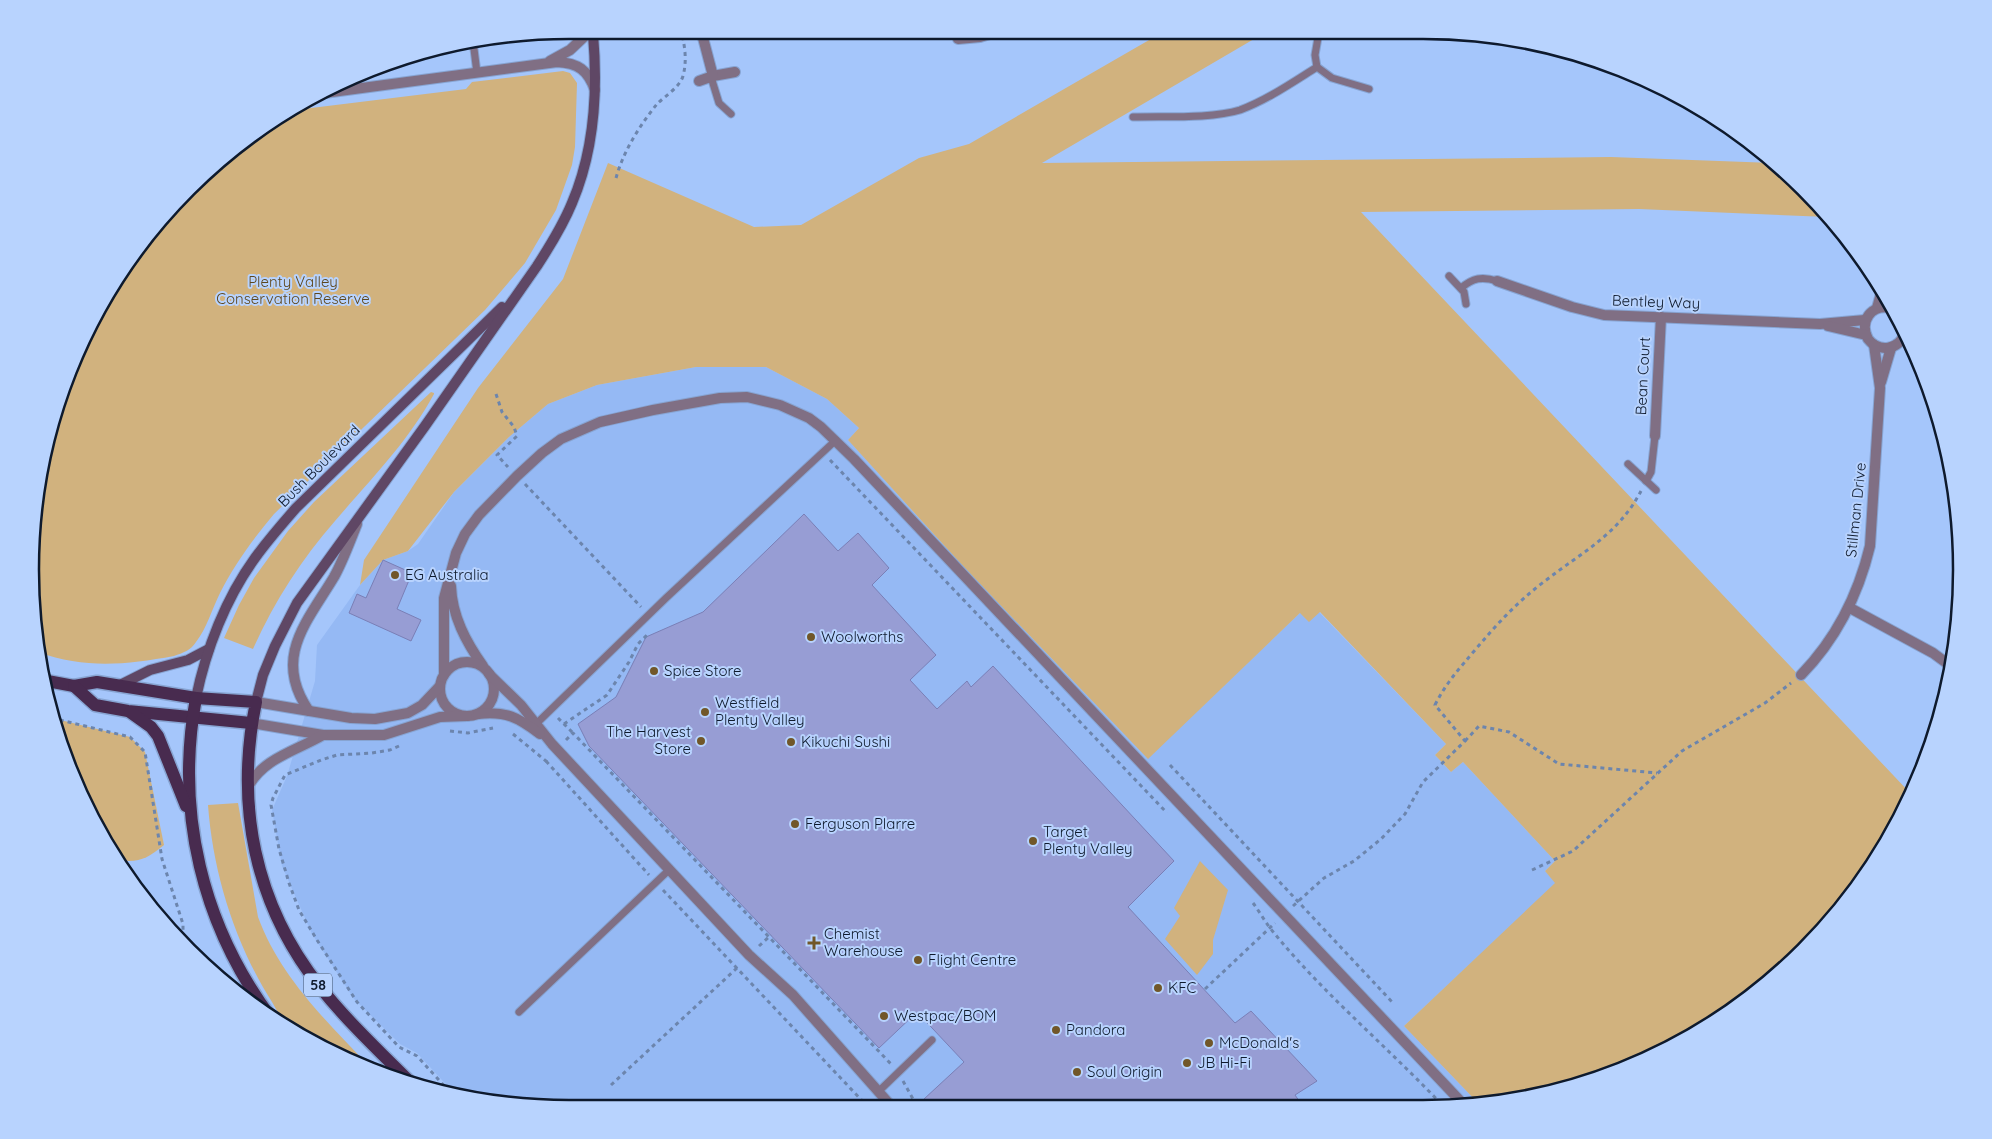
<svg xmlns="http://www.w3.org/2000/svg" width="1992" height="1139" font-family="Quicksand,sans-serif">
  <rect width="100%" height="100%" fill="#a5c6fb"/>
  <!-- built -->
  <polygon fill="#95b9f4" points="696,367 766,367 827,399 859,428 848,440 962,565 1148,758 1300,613 1319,612 1446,744 1435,755 1451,772 1463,762 1555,861 1545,871 1556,883 1404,1026 1479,1104 1458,1108 534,1108 453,1092 417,1053 400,1044 354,999 312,934 282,866 272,810 287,776 315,681 317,645 360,585 383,560 408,551 418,544 454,492 509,437 548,404 597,385"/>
  <!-- green -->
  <g fill="#d1b27e">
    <polygon points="1163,32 1266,32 1042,163 1611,157 1773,163 1804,188 1828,217 1639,209 1361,212 1911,794 1871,869 1804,951 1693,1037 1596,1080 1479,1104 1404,1026 1555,883 1545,871 1555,861 1463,762 1451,772 1435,755 1446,744 1320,612 1309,622 1300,613 1148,759 962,565 848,440 859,428 827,399 766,367 696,367 597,385 548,404 509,437 454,492 408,551 383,560 360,585 364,560 478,388 563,279 608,163 754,227 801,225 919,158 969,144"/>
    <path d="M563,71L570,73L577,83L575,147L572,165L556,210L525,263L485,310L274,514C253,539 234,565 220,593C212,609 207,628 196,642C191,650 183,653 174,656C125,665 85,669 38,652L30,570L48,430L86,331L121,270L188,188L241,141L299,106L303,109L466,89L472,82Z"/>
    <path d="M431,392L434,393V394C408,442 370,480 335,521C301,560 274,602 253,649L224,638L239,605L254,578L288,531L314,502Z"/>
    <path d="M52,718L130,737L145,752L164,845C146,859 140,863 116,860L102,839L59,743Z"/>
    <path d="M238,803L258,917C280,977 328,1023 371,1068C353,1059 334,1050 316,1041C309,1037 299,1034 292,1029C284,1023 277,1011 272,1002C235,944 213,873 208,805Z"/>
    <polygon points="1200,861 1228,890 1213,940 1213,954 1197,975 1165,939 1180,916 1174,908"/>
  </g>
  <!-- building -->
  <g fill="#979dd4" stroke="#7a7fb6">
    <polygon points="804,514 838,551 858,533 889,568 872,585 936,655 910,680 937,709 967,681 971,687 993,666 1174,861 1128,907 1235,1023 1251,1011 1317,1081 1295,1095 1304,1108 932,1108 924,1099 964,1062 917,1012 879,1048 589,746 578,724 616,697 646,637 703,612"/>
    <polygon points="383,560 412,573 397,609 421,620 411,641 349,613 357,594 366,598"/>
  </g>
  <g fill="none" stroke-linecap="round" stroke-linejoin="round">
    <!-- service casing -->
    <g stroke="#87a4d2" stroke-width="9">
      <g id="service">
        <polyline points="473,41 477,73"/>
        <polyline points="1317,67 1315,55 1319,32"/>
        <polyline points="711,77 719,103 731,114"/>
        <path d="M1133,117C1164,116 1211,119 1240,110C1267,100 1293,82 1317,67L1332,78L1369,89"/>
        <polyline points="1449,276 1464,292 1466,304"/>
        <path d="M1461,288C1473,278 1482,276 1497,281"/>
        <polyline points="1628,464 1656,490"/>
        <polyline points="1646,481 1651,472 1655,436"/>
        <polyline points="536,724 666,598 836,440"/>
        <polyline points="519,1012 670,869"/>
        <polyline points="879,1091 932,1040"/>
      </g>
    </g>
    <!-- minor casing -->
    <g stroke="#87a4d2" stroke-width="12">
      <g id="minor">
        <polyline points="958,39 980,37 993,33"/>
        <polyline points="550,61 570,50 587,34"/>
        <polyline points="713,76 735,72"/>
        <polyline points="699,81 713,76 702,34"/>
        <path d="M317,94L557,62C578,63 588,70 595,90"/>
        <polyline points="1497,281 1572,307 1604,315 1820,324 1865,320"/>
        <polyline points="1877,308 1882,290"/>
        <path d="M1891,308C1871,304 1859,321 1868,339C1879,353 1899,350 1905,333"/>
        <polyline points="1828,326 1866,335"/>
        <polyline points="1881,382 1891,348"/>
        <polyline points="1655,436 1661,317"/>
        <path d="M451,586C452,616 466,642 483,666"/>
        <polyline points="1850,608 1933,653 1952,667"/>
        <circle cx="467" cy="689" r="27"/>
        <polyline points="489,674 521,705 552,744 749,955 793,995 893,1108"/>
        <polyline points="444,675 444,598 456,553 465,534 479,515 517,476 542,453 561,439 600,422 653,410 720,398 747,397 780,405 809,418 821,427 854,459 1465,1106"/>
        <path d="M1801,675C1837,638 1858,596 1870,546L1880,388L1874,345"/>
        <polyline points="256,702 351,718 375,719 408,713 422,705 440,686"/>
        <path d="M309,711C272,658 307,622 334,577C343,561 350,541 357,524"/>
        <path d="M478,714C506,711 518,717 540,734"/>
        <polyline points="251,723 323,735 384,735 440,717 467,716"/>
        <path d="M248,787C263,758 296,751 323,735"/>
      </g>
    </g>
    <!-- secondary casing -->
    <g stroke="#87a4d2" stroke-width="12">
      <g id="secondary">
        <polyline points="120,685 150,670 188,660 209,649"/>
        <path d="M196,698C206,649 226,598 255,558C268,540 282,524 296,508L502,307"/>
        <path d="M256,702L263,675L275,646L297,603L425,426L537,266C550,246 563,225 572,203C595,149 598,91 593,34"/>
      </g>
    </g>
    <!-- primary casing -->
    <g stroke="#87a4d2" stroke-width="15">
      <g id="primary">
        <path d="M42,680L74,686L97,682L196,698L256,702C235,804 254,904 320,987C347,1021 380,1052 411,1083"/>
        <polyline points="74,686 95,705 128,711 251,723"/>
        <path d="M196,698C175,812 202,926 272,1019"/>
        <polyline points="130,712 151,727 158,736 186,806"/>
      </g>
    </g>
    <!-- path -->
    <g stroke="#6c85ad" stroke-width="3" stroke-dasharray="4 4" stroke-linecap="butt">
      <path d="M616,178C623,152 640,125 657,104C665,96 680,87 683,76C687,61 685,48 682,34"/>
      <polyline points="496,394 502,412 514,427 517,436 497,455 508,467"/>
      <polyline points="830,460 1167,813"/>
      <polyline points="525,484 641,607"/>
      <polyline points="52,718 130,737 145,752 162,859 183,924 183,930 178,937"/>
      <polyline points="558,718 573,733"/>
      <polyline points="564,724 607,695 629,662 638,644 649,633"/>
      <polyline points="450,731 468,733 493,728"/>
      <polyline points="513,734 546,761 548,759"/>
      <polyline points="566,740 573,733 891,1064"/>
      <polyline points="1465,741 1479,726 1509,732 1559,764 1657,773"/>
      <polyline points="399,746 390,750 372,753 337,755 321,760 285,775 273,798 271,805 279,849 289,883 299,910 317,940 357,1002 399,1047 417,1056 449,1091"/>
      <polyline points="546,761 649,875"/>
      <polyline points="1170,765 1394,1004"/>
      <polyline points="1532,870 1573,851 1682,751 1765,703 1791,683"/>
      <polyline points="663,890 869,1108"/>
      <path d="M1253,903C1259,911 1264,920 1270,928C1322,993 1388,1047 1445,1108"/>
      <path d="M1293,906L1324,878L1354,861L1381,839L1405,814L1423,782L1465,741L1435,705C1446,683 1459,669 1475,650C1497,624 1517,602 1545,581C1582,552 1618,535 1641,491"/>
      <polyline points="759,946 771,935"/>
      <polyline points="1205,989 1275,923"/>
      <polyline points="903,1081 918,1108"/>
      <polyline points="611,1085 737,968"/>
    </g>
    <!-- service -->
    <use href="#service" stroke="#806f84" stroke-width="7"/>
    <!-- minor -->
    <use href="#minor" stroke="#806f84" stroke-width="10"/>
    <!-- secondary -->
    <use href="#secondary" stroke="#5f4765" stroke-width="10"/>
    <!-- primary -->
    <use href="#primary" stroke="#482b4f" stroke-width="12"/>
  </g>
  <!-- markers -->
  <g fill="#715729" stroke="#b8d3fe" stroke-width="2">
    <circle cx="395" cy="575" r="5"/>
    <circle cx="811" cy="637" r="5"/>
    <circle cx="654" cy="671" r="5"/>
    <circle cx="705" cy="712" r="5"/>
    <circle cx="701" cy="741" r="5"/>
    <circle cx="791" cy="742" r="5"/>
    <circle cx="795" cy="824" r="5"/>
    <circle cx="1033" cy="841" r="5"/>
    <path d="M811.5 935.5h5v5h5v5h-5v5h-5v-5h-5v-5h5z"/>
    <circle cx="918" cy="960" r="5"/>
    <circle cx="1158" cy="988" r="5"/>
    <circle cx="884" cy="1016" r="5"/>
    <circle cx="1056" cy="1030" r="5"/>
    <circle cx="1209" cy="1043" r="5"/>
    <circle cx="1187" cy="1063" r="5"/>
    <circle cx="1077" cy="1072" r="5"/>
  </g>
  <g text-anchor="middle" stroke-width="4" stroke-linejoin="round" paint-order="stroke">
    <!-- shield labels -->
    <rect fill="#b8d3fe" stroke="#41526c" stroke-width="1" x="304" y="973.5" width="28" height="23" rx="4"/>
    <g font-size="14" font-weight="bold" fill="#0e1a2d">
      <text x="318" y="990">58</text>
    </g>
    <!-- park labels -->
    <g font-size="15" fill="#5e471d" stroke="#b8d3fe">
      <text x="293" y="287">Plenty Valley<tspan x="293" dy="17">Conservation Reserve</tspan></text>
    </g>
    <!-- street labels -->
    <g font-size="15" fill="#0e1a2d" stroke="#b8d3fe">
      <text transform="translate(1656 302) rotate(2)" y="5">Bentley Way</text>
      <text transform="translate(1643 376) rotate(-87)" y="5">Bean Court</text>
      <text transform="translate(319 466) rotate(-45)" y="5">Bush Boulevard</text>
      <text transform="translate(1856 510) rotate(-84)" y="5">Stillman Drive</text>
    </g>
    <!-- poi labels -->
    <g font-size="15" fill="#0e1a2d" stroke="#b8d3fe" text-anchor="start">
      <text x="405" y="580">EG Australia</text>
      <text x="821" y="642">Woolworths</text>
      <text x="664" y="676">Spice Store</text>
      <text x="715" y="708">Westfield<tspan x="715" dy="17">Plenty Valley</tspan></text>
      <text x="691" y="737" text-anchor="end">The Harvest<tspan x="691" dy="17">Store</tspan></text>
      <text x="801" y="747">Kikuchi Sushi</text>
      <text x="805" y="829">Ferguson Plarre</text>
      <text x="1043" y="837">Target<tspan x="1043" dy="17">Plenty Valley</tspan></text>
      <text x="824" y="939">Chemist<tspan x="824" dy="17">Warehouse</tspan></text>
      <text x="928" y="965">Flight Centre</text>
      <text x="1168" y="993">KFC</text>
      <text x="894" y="1021">Westpac/BOM</text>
      <text x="1066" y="1035">Pandora</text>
      <text x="1219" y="1048">McDonald's</text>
      <text x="1197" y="1068">JB Hi-Fi</text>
      <text x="1087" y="1077">Soul Origin</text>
    </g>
  </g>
  <!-- crop -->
  <path d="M0 0H1992V1139H0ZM569 39H1423A530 530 0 0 1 1953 569V570A530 530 0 0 1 1423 1100H569A530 530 0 0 1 39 570V569A530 530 0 0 1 569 39Z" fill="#b8d3fe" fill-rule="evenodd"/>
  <path fill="none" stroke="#0e1a2d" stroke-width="2.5" d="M569 39H1423A530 530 0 0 1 1953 569V570A530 530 0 0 1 1423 1100H569A530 530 0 0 1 39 570V569A530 530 0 0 1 569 39Z"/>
</svg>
